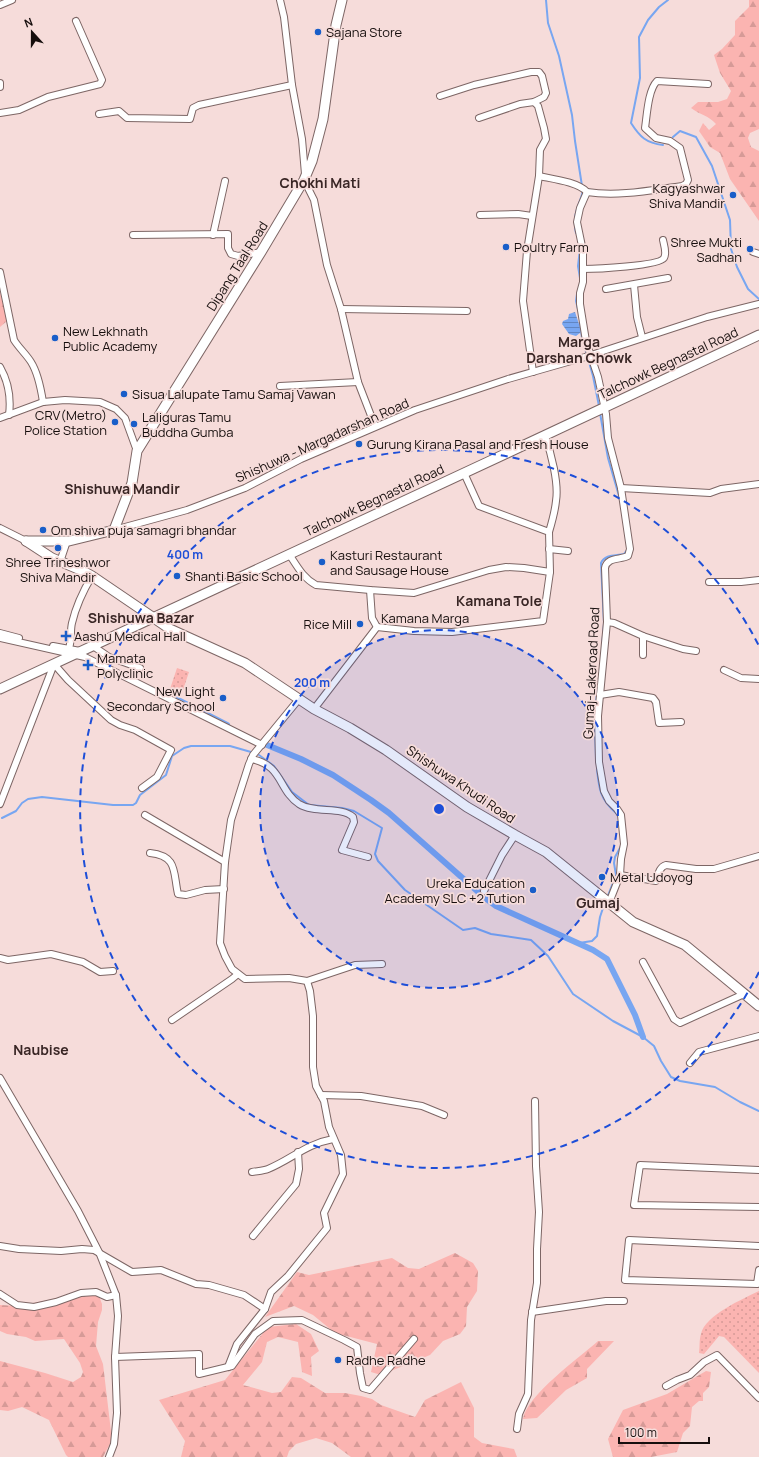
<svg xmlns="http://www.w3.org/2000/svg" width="759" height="1457" font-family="Manrope,sans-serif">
  <defs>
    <pattern id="green-dots" width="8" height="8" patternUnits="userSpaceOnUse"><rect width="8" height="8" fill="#fbb4b1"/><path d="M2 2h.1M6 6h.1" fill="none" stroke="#d69a97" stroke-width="1.8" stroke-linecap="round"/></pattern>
    <pattern id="forest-firs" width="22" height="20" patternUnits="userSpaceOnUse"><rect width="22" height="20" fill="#fbb4b1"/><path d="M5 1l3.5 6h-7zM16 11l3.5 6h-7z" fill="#d69a97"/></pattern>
    <pattern id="water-rules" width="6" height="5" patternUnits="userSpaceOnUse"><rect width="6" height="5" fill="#78a6f1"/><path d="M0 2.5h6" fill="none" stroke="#6186c2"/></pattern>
  </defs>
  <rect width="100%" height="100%" fill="#f6dcda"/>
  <!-- green -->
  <g fill="url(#green-dots)">
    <polygon points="177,668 189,672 181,696 169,692"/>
    <path d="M759,1291V1373L724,1337L719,1336L704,1354L699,1353C700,1347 699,1340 701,1334C705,1315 743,1299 759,1291Z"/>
  </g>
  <!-- forest -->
  <g fill="url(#forest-firs)">
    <path d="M749,0H759V129L750,133L748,138L751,147L759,151V221L730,179L720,153L710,147L699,131L703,123L709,130L716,124C708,115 700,115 691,108L698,102H718L727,99L731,91L720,73L714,55L722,49L735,35V21L749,7Z"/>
    <polygon points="0,291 7,321 0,327"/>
    <polygon points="455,1253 473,1263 478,1271 477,1291 467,1307 466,1326 460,1334 443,1341 430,1355 381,1375 371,1372 377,1344 335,1333 313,1315 294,1306 265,1317 297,1272 309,1275 392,1258 408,1268 419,1269"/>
    <polygon points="81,1293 99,1296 102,1304 102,1310 98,1322 96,1346 103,1364 112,1440 103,1457 68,1457 66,1455 49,1420 22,1407 8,1411 0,1410 0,1361 45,1373 73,1382 81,1377 83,1372 80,1363 64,1339 35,1341 26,1337 7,1334 0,1331 0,1305 19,1306"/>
    <polygon points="296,1324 311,1334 319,1351 311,1357 312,1376 302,1372 298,1342 278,1337 267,1342 262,1362 243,1385 272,1393 281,1392 292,1377 301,1378 325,1393 345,1393 361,1396 372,1399 381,1405 415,1417 425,1400 461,1382 474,1408 474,1437 482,1443 514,1449 517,1457 351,1457 332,1443 316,1438 296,1444 289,1451 287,1457 181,1457 185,1441 159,1400 225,1380 268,1327"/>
    <path d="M598,1341H614L587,1369V1378L566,1390L537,1418L523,1419C527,1395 579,1358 598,1341Z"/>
    <polygon points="706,1371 711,1372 709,1387 703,1393 703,1401 699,1401 692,1407 690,1426 683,1433 677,1452 651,1457 613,1457 608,1439 623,1410 667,1394"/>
  </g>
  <!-- water -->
  <polygon fill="url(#water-rules)" points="575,312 580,327 580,333 576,336 569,334 562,324 563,321 568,319 569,314"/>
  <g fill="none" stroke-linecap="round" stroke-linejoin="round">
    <!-- stream -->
    <g stroke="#78a6f1" stroke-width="2">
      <polyline points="546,0 548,23 559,56 572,115 575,141 582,186"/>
      <polyline points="673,137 680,131 696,137 712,166 730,220 731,249 737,267 748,289 759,299"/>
      <path d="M663,145C646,143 640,137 631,123L640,78L639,37L648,20L659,7L668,0"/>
      <path d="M576,233C572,214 579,207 583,191"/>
      <polyline points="580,249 578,266 580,278"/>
      <polyline points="577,294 576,301 578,309"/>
      <polyline points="580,323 582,338 593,376 599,406"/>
      <polyline points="600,413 608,458 619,496"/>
      <path d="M602,647L604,623L601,563C605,554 616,556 624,554L627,550"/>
      <polyline points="259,755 274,766 292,792 309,805 342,808 354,811 382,828 375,854 378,861 405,890 463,930 475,928 491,934 531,940 548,956 573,994 613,1021 643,1037 654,1046 661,1061 671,1077 680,1081 715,1087 740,1102 759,1111"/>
      <polyline points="596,759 595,722 597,691"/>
      <path d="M597,769C599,789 600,799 616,813"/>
      <polyline points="2,818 16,811 22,803 28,799 42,797 113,805 133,805 136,803 140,795 166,775 172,756 184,748 191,746 230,746 251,752"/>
      <polyline points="607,898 616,875 614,863 615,857 621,846"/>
      <polyline points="579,943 592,941 597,936 600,917 604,905"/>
    </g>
    <!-- canal -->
    <g stroke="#78a6f1" stroke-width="6">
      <polyline points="176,699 227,725"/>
      <polyline points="267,745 301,759 333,775 371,800 389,813 484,897 496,906 593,950 607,959 635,1015 643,1037"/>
    </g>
    <!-- street casing -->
    <g stroke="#7d6665" stroke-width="8">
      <g id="street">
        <polyline points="280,0 284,17 292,85 302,139 305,174"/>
        <polyline points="0,5 12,0"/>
        <polyline points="0,83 0,87"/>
        <polyline points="440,96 474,85 531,72 539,72 542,76 546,93 544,97 534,102 520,104 479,118"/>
        <polyline points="0,113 19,110 48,97 100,84 102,80 76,21"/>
        <polyline points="99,114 119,111 127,118 190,119 193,108 199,105 292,85"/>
        <path d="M539,176C553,179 578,182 587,192C618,197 652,190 682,186L686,184L688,180L680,148L670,141L656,138L645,128C647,115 648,90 657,81L708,84"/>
        <polyline points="304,180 314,200 327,265 341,309 358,382 375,426"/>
        <path d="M587,192L580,208L577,222L583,251V282L580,293V304L586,341L598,377L606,414L608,438L621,488L630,549L628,556C620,560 607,557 605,568L607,622L598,716L599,762L604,791L609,801L617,809L621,815L624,844L621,859L620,875L609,903"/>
        <polyline points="480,215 518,214 532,216"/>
        <polyline points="133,235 228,234 228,248 231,254 238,256 261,252"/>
        <polyline points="213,235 225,181"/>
        <polyline points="753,252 759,254"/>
        <path d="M583,269C595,269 659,266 664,258C667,253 664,245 663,240"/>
        <path d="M0,272L14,340C19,348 26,354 31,362C38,373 41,389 43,402"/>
        <polyline points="634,285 637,317 642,337"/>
        <polyline points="606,289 668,278"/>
        <polyline points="341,309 467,311"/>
        <path d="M0,367C8,381 11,399 9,415"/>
        <polyline points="533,372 523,301 527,251 539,176 540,150 546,139 544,128 538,106 534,102"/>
        <polyline points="280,386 358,382"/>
        <polyline points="0,418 43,402 65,400 100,402 116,409 125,418 137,451"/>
        <path d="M545,436C551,453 559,483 556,501C555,511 552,522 549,532"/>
        <polyline points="621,488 710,493 721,489 759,484"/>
        <polyline points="0,528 26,541"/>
        <polyline points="114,530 187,510 245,488 301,459 415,410 508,379 585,357 707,317 759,304"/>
        <polyline points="549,549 568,551"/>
        <path d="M289,554C297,566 303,578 316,585L370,590L414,593L489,570L506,567L524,568L550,572"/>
        <polyline points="60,562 67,541"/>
        <polyline points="709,582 741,582 759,580"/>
        <polyline points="370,590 372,618 377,627"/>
        <polyline points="607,622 614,623 643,636 643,655"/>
        <polyline points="0,633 19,638"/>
        <polyline points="643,636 683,649 696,651"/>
        <polyline points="0,638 85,657 262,745"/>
        <polyline points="53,646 80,651"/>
        <polyline points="93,646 109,657 140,668"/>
        <path d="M69,648C72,640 70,631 72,623C76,606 83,591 92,576"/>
        <polyline points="724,670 741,678 759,679"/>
        <polyline points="600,695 619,692 653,698 656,702 659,723 681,722"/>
        <polyline points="299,699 253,755 249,764 231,820 225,862 220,943 225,956 232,969 245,979 289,978 307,981"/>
        <polyline points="314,709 377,627 414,631 452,632 543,621 550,572 549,532 479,506 464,473"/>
        <path d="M251,759C283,765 278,790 299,804C315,814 341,806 353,817L354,822L342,850L368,857"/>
        <polyline points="0,804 54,664 68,680 111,720 120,725 135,730 171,750 157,777 142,788"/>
        <polyline points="145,815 225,862"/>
        <path d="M150,853C178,856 173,872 178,894L186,895L205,890L224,889"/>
        <path d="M620,875L656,881C658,875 659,867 666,865L696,869H714L759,856"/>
        <polyline points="484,891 502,855 515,835"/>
        <polyline points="0,958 8,960 51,954 83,962 100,972 113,971"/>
        <polyline points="643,962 674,1019 680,1023 744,994"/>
        <polyline points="307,981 355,965 382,964"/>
        <polyline points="172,1020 232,979 238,974"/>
        <polyline points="690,1063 699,1052 759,1036"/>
        <polyline points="0,1078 78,1211 99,1252 116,1295 118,1316 115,1357 117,1413 114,1444 109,1457"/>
        <polyline points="321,1095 361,1096 422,1106 444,1115"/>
        <polyline points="759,1170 640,1165 634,1205 759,1207"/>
        <path d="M252,1172C257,1171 263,1171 268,1169C292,1159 306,1144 333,1139"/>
        <polyline points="253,1236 296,1184 299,1169 298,1152"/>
        <polyline points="0,1246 19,1249 61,1251 82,1249 94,1250 132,1272 161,1270 196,1284 209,1285 244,1295 265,1309"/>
        <polyline points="759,1246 629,1240 625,1280 757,1284 759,1270"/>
        <polyline points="0,1294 17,1305 34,1307 56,1302 81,1293 96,1292 107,1297 116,1295"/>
        <polyline points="532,1312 606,1301 624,1301"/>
        <polyline points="115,1357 199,1354 199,1374 232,1366 255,1334 273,1321 302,1320 344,1340 357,1347 360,1373 363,1388 370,1390 414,1339"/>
        <polyline points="228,1367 237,1344 265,1309 271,1292 288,1276 327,1228 324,1213 343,1174 341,1155 329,1127 324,1101 316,1086 313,1067 313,1016 310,991 307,981"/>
        <polyline points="666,1386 677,1380 690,1375 704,1362 717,1355 759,1398"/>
        <polyline points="517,1429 519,1414 528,1394 531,1320 537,1283 537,1249 539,1212 536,1166 535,1101"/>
      </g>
    </g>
    <!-- secondary casing -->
    <g stroke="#7d6665" stroke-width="11">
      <g id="secondary">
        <polyline points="26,541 52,558 83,571 92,576 170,629 245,663 314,709 350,728 386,750 467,807 515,835 546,852 633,922 685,945 759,1006"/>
        <polyline points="26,541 69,541 114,530 132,483 137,451 261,252 304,180 312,161 323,119 336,25 342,0"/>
        <path d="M0,689C254,573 506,453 759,335"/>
      </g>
    </g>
    <!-- street -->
    <use href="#street" stroke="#fff" stroke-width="6"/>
    <!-- secondary -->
    <use href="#secondary" stroke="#fff" stroke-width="9"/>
  </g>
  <!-- distance rings -->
  <circle cx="439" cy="809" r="179" fill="#1d4ed8" fill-opacity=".12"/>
  <g fill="none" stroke="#1d4ed8" stroke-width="2" stroke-dasharray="7 5">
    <circle cx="439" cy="809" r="179"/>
    <path d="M759 972A359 359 0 1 1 759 646"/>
  </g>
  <!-- markers -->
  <g fill="#195ec9" stroke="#f6dcda" stroke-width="1.5">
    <circle cx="318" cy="32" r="4"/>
    <circle cx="733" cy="195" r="4"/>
    <circle cx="506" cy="247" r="4"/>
    <circle cx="750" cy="249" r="4"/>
    <circle cx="55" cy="338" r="4"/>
    <circle cx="124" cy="394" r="4"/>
    <circle cx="115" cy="422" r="4"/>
    <circle cx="134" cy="424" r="4"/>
    <circle cx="359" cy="444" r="4"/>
    <circle cx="43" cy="530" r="4"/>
    <circle cx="58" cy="548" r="4"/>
    <circle cx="322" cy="562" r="4"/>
    <circle cx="177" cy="576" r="4"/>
    <circle cx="360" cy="624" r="4"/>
    <path d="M64 630h4v4h4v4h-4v4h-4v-4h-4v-4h4z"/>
    <path d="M86 659h4v4h4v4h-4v4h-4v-4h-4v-4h4z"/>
    <circle cx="223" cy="698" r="4"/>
    <circle cx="602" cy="877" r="4"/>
    <circle cx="533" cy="890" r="4"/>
    <circle cx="338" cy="1360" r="4"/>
  </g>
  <g text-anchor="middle" stroke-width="3.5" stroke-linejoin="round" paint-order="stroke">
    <!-- poi labels -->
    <g font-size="13" fill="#160e0d" stroke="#f6dcda" text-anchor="start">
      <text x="326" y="37">Sajana Store</text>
      <text x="725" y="193" text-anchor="end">Kagyashwar<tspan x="725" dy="15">Shiva Mandir</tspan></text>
      <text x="742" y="247" text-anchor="end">Shree Mukti<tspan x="742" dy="15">Sadhan</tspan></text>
      <text x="514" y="252">Poultry Farm</text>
      <text x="63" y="336">New Lekhnath<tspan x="63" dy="15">Public Academy</tspan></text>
      <text x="132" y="399">Sisua Lalupate Tamu Samaj Vawan</text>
      <text x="107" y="420" text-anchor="end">CRV(Metro)<tspan x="107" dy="15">Police Station</tspan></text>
      <text x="142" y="422">Laliguras Tamu<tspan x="142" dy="15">Buddha Gumba</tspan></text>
      <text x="367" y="449">Gurung Kirana Pasal and Fresh House</text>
      <text x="51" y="535">Om shiva puja samagri bhandar</text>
      <text x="330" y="560">Kasturi Restaurant<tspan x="330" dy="15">and Sausage House</tspan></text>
      <text x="58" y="567" text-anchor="middle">Shree Trineshwor<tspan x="58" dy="15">Shiva Mandir</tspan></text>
      <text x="185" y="581">Shanti Basic School</text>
      <text x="352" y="629" text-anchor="end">Rice Mill</text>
      <text x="74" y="641">Aashu Medical Hall</text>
      <text x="97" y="663">Mamata<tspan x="97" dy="15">Polyclinic</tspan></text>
      <text x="215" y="696" text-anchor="end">New Light<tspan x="215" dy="15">Secondary School</tspan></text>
      <text x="610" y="882">Metal Udoyog</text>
      <text x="525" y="888" text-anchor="end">Ureka Education<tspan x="525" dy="15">Academy SLC +2 Tution</tspan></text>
      <text x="346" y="1365">Radhe Radhe</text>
    </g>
    <!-- street labels -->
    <g font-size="13" fill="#160e0d" stroke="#f6dcda">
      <text transform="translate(237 266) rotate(-58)" y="5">Dipang Taal Road</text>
      <text transform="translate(668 363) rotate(-25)" y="5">Talchowk Begnastal Road</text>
      <text transform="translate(322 440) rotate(-24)" y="5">Shishuwa - Margadarshan Road</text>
      <text transform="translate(374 500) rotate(-25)" y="5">Talchowk Begnastal Road</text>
      <text x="425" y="623">Kamana Marga</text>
      <text transform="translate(591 673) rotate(-87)" y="5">Gumaj-Lakeroad Road</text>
      <text transform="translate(461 784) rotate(34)" y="5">Shishuwa Khudi Road</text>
    </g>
    <!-- neighbourhood labels -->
    <g font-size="14" font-weight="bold" fill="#392625" stroke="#f6dcda">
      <text x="320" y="188">Chokhi Mati</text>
      <text x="579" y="347">Marga<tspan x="579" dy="16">Darshan Chowk</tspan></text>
      <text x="122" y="494">Shishuwa Mandir</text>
      <text x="499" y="606">Kamana Tole</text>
      <text x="141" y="623">Shishuwa Bazar</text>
      <text x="598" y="908">Gumaj</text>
      <text x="41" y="1055">Naubise</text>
    </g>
  </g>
  <circle cx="439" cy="809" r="6" fill="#1d4ed8" stroke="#f6dcda" stroke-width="2"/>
  <g font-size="12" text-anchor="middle" font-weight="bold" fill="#1d4ed8" stroke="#f6dcda" stroke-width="3.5" stroke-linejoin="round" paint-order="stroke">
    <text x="185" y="559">400 m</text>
    <text x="312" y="687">200 m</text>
  </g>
  <!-- north arrow -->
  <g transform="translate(32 32) rotate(339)" stroke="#f6dcda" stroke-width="3" paint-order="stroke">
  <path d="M0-3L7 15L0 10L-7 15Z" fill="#160e0d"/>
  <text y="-6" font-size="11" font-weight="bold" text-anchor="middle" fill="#160e0d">N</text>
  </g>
  <!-- scale -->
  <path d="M619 1437v6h90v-6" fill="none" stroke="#160e0d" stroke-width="2"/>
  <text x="625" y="1437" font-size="12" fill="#160e0d" stroke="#f6dcda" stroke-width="3" paint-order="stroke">100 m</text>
</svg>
